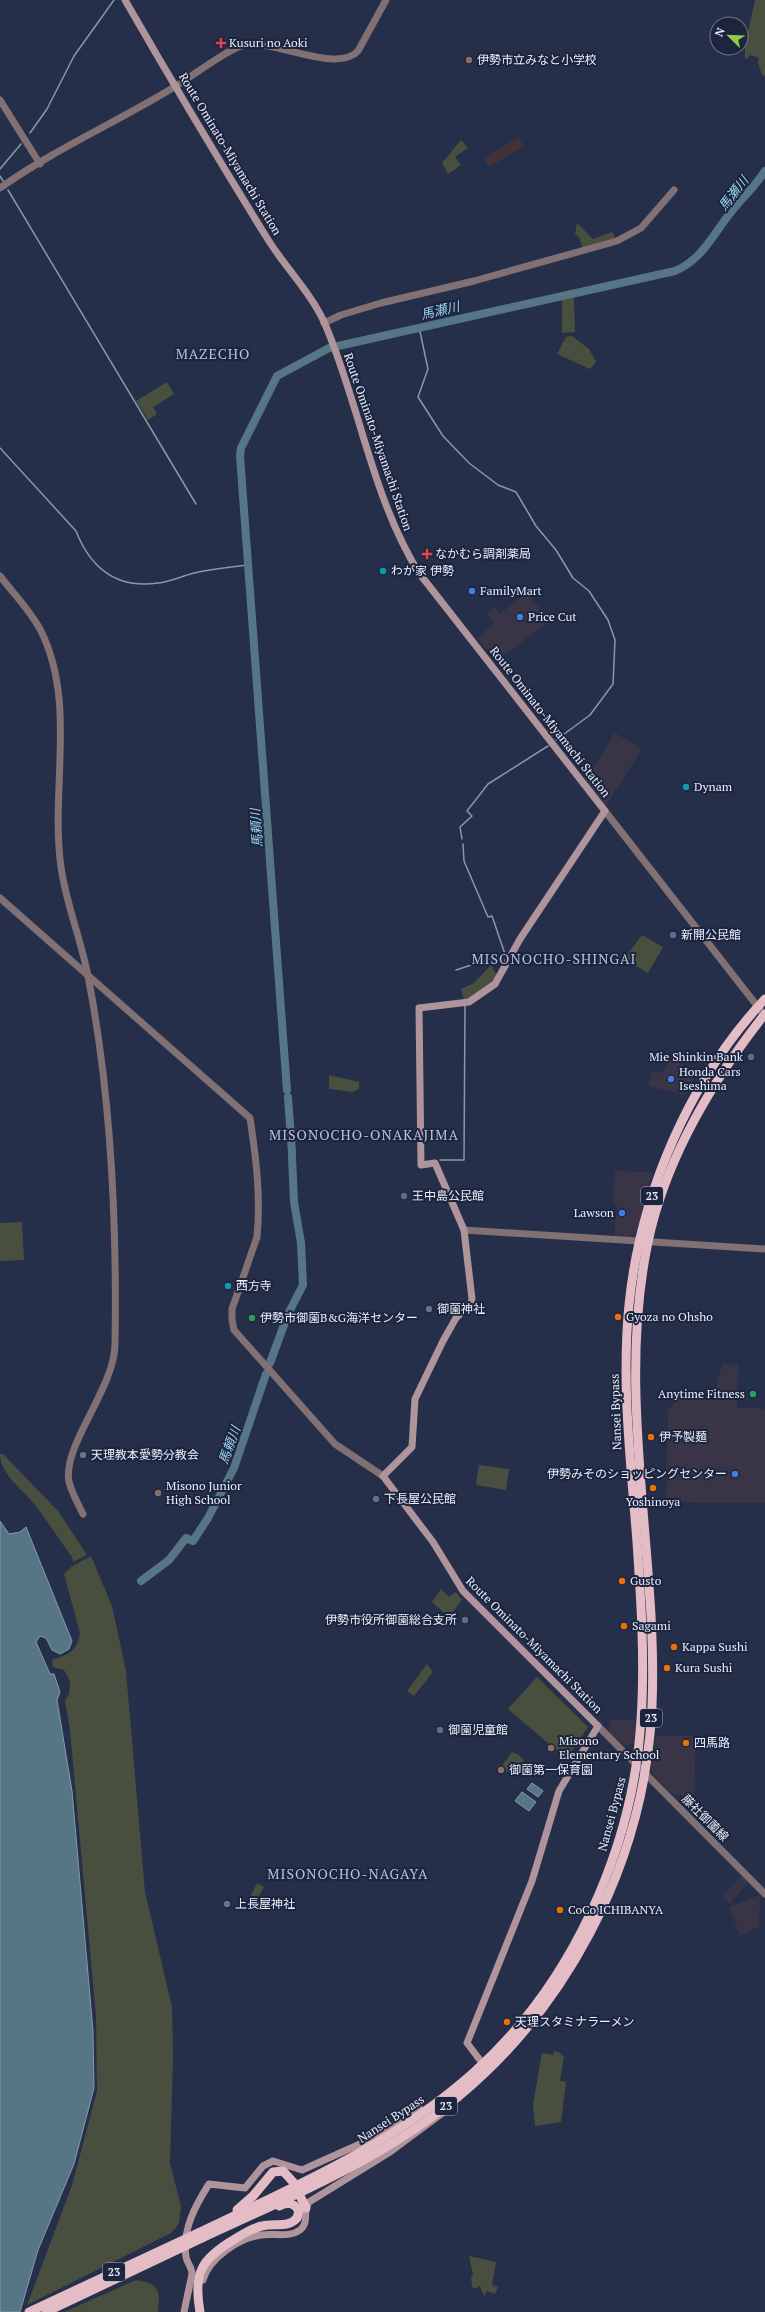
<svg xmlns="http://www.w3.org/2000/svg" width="765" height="2312" font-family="'PT Serif','Noto Sans JP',serif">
  <rect width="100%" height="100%" fill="#262f49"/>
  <!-- commercial -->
  <g fill="#393546">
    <polygon points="527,592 549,621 496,661 477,638 494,624 486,613 494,607 500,614"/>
    <polygon points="615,733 642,749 606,806 585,781"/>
    <polygon points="670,1057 697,1073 684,1095 648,1086 652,1071 662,1073"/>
    <polygon points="615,1171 653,1172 642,1204 644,1205 637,1230 629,1238 614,1237 617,1205 613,1203"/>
    <polygon points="722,1364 738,1365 737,1408 760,1408 765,1410 765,1503 669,1502 666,1497 668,1410 690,1387 703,1401 716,1389"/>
    <polygon points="610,1720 638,1720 636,1743 624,1745 609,1732"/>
    <polygon points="656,1736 696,1736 694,1796 674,1795 652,1774 651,1767"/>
    <polygon points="742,1876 748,1883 729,1903 722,1896"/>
    <polygon points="760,1895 759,1927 740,1935 729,1907"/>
  </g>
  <!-- industrial -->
  <polygon fill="#443239" points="518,137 524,146 489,167 484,159"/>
  <!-- green -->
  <g fill="#484f3f">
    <polygon points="755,0 765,0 765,76 762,75 758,63 759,58 750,55 747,59 745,58 745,45"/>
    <polygon points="461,140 468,148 455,157 461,165 448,174 442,163"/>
    <polygon points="577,223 593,239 612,232 616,239 583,250 579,237 575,234"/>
    <polygon points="574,297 575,332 562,333 562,300"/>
    <polygon points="572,336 589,349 596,362 590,369 557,354 566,337"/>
    <polygon points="167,382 174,394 153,407 157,414 148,420 136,401"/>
    <polygon points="642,935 663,947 648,973 624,959"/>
    <polygon points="491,965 497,976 496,979 477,995 464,1000 461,989 474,983"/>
    <polygon points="329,1075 359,1082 359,1089 353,1092 329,1089"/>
    <polygon points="22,1222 24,1260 0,1261 0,1223"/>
    <path d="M0,1454H3L58,1511L87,1555L73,1562L72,1557C58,1538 45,1517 30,1499C18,1486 0,1472 0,1454Z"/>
    <polygon points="479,1465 509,1469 506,1490 476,1485"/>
    <path d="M91,1556L112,1606L126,1671L145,1892L172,2007L173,2058L170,2163L181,2206L179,2224L171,2233L27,2305L72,2185L97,2091L96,2016L70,1730L65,1701L69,1694L70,1681L64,1670L53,1667L52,1659C68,1656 78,1650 80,1633L64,1574L71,1567Z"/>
    <polygon points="441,1589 449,1597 456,1592 462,1600 449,1617 432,1602"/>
    <polygon points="427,1664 433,1672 414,1696 407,1691"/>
    <polygon points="537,1677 588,1727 569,1755 563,1756 508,1709"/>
    <polygon points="512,1752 519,1755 524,1761 513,1776 501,1767"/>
    <polygon points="257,1883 264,1887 259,1896 263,1898 258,1906 248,1901"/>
    <polygon points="554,2051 559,2052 564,2057 560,2081 566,2082 561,2122 535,2126 533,2104 542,2053 553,2055"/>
    <polygon points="469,2256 496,2262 492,2285 498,2287 495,2294 487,2291 484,2296 480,2286 474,2289 472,2286 471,2276 473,2275"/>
    <path d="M136,2280C160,2284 160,2290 158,2312H64Z"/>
  </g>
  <!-- water -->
  <g fill="#577685" stroke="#839aa9">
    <polygon points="0,1521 9,1534 20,1532 26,1527 72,1641 69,1649 60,1654 52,1650 46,1638 40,1636 36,1642 50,1674 54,1674 60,1692 57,1700 72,1791 93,2031 94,2088 74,2164 38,2250 20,2312 0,2312"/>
    <polygon points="532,1783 543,1791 538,1797 527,1789"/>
    <polygon points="522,1792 536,1802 529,1811 515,1801"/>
  </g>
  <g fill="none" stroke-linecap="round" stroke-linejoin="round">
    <!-- stream -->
    <g stroke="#839aa9" stroke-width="1.5">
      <polyline points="30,133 47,109 74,56 114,0"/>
      <polyline points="0,169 21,144"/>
      <polyline points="0,176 3,181"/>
      <polyline points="8,190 196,504"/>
      <polyline points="419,327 428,369 418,397 443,436 469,463 498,485 516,492 536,526 556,550 573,578 589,591 608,620 615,640 613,684 590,715 556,740"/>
      <path d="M0,448L76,531C91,569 117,589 158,583C170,582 182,576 194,573C212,569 230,567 248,565"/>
      <polyline points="462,839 460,827 472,816 467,811 488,784 548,746"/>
      <polyline points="456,970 505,954 492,916 488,917 464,861 463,844"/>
      <polyline points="440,1160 464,1160 465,1006"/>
    </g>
    <!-- river -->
    <g stroke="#577685" stroke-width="8">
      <path d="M287,1090L240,456L241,448L277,376L329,348L675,271C701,260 711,238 728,216C739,201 754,188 765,171"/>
      <polyline points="288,1097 292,1153"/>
      <polyline points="270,1363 288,1314 303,1285 301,1243 294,1202 292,1157"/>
      <polyline points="141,1581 169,1560 186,1538 193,1541 208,1518 234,1468 266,1374"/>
    </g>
    <!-- tertiary -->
    <g stroke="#817074" stroke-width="7">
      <polyline points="0,100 40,164"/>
      <path d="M0,188C55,149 119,121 176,86C191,77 229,48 244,45C273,39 337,74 358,51L386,0"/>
      <polyline points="324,323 341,315 381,303 474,281 617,241 641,228 674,190"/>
      <path d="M0,576C13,593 31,611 41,631C77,704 50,789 61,867C66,904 81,939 88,976C111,1094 117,1225 115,1345C114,1389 62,1446 69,1482C72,1493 78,1504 83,1514"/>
      <polyline points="605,811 765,1016"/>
      <path d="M0,898L250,1118C256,1158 261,1197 257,1237L232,1309V1320L234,1330L335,1444L383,1476"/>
      <polyline points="464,1230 765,1249"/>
      <polyline points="598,1726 765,1894"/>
    </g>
    <!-- secondary -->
    <g stroke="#af949b" stroke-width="7">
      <path d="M125,0C171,80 218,159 267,238C284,266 312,294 325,324C360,406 372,497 419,573L605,811L520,939L495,984L469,1002L419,1008L421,1165L435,1163L464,1230L472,1299L471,1303L456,1318L443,1341L415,1399L412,1447L383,1476L433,1542L463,1591L598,1726L559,1791L532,1881L467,2043L483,2064"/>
      <path d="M203,2280C209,2258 239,2238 261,2235C274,2233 289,2238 300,2230C310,2222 302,2211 309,2202L390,2152L448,2109"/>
      <path d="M184,2312L192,2274C192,2267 187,2263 186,2257C182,2230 195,2206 209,2184L245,2188L263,2166L273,2161L302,2170L360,2144L420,2109"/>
    </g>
    <!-- trunk -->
    <g stroke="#e3bcc6" stroke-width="9">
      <polyline points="300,2196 306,2208"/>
      <polyline points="237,2210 253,2196 273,2172 283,2171 294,2183"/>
      <path d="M198,2233C294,2187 392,2145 473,2073C571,1986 633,1850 641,1720C645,1661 641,1601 637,1542C631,1464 621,1384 629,1305C640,1195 689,1080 765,999"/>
      <path d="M202,2238C290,2197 383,2159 459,2096C566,2007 637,1872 650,1734C654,1695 653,1655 651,1616C644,1491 622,1365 648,1242C666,1157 712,1081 765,1014"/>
      <path d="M200,2312C193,2273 201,2259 235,2239C243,2234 252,2228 262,2226C274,2223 289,2228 297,2218L299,2211C294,2202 286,2202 279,2206"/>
    </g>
    <!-- trunk-bridge -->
    <g stroke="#e3bcc6" stroke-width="9">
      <polyline points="29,2312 198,2233"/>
      <polyline points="46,2312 202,2238"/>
    </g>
  </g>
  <!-- markers -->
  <g fill="#e0444e" stroke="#1d253e" stroke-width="1.5">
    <path d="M219 37h4v4h4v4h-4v4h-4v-4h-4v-4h4z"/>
    <path d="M425 548h4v4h4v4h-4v4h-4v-4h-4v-4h4z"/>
  </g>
  <g fill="#8d6e63" stroke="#1d253e" stroke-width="1.5">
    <circle cx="469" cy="60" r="4"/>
    <circle cx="158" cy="1493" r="4"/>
    <circle cx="551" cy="1748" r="4"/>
    <circle cx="501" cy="1770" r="4"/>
  </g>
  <g fill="#0f9aa8" stroke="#1d253e" stroke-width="1.5">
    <circle cx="383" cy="571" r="4"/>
    <circle cx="686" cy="787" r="4"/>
    <circle cx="228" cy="1286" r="4"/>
  </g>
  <g fill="#3f7fe0" stroke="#1d253e" stroke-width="1.5">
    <circle cx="472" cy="591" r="4"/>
    <circle cx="520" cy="617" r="4"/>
    <circle cx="671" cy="1079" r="4"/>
    <circle cx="622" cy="1213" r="4"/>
    <circle cx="735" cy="1474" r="4"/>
  </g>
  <g fill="#5c6f8a" stroke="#1d253e" stroke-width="1.5">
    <circle cx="673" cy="935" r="4"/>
    <circle cx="751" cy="1057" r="4"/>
    <circle cx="404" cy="1196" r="4"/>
    <circle cx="376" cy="1499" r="4"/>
    <circle cx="465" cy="1620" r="4"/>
    <circle cx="440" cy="1730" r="4"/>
  </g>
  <g fill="#6b7280" stroke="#1d253e" stroke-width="1.5">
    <circle cx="429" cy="1309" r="4"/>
    <circle cx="83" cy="1455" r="4"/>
    <circle cx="227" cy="1904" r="4"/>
  </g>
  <g fill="#e8710a" stroke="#1d253e" stroke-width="1.5">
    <circle cx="618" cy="1317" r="4"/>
    <circle cx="651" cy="1437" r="4"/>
    <circle cx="653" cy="1488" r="4"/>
    <circle cx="622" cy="1581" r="4"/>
    <circle cx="624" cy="1626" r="4"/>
    <circle cx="674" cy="1647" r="4"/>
    <circle cx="667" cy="1668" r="4"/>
    <circle cx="686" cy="1743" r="4"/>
    <circle cx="560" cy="1910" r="4"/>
    <circle cx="507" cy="2022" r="4"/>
  </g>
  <g fill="#2e9e5b" stroke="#1d253e" stroke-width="1.5">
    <circle cx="252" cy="1318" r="4"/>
    <circle cx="753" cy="1394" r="4"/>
  </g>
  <g text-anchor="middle" stroke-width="4" stroke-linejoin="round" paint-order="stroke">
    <!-- shield labels -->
    <g fill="#1d253e" stroke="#acb2c3" stroke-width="1">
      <rect x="641" y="1187" width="22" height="18" rx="3"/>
      <rect x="640" y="1709" width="22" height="18" rx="3"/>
      <rect x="435" y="2097" width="22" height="18" rx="3"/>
      <rect x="103" y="2263" width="22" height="18" rx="3"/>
    </g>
    <g font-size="11" font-weight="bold" fill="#e9eefc">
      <text x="652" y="1200">23</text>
      <text x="651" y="1722">23</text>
      <text x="446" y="2110">23</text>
      <text x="114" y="2276">23</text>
    </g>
    <!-- poi labels -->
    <g font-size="12" fill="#e9eefc" stroke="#1d253e" text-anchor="start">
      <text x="229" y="47">Kusuri no Aoki</text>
      <text x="477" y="64">伊勢市立みなと小学校</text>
      <text x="435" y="558">なかむら調剤薬局</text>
      <text x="391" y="575">わが家 伊勢</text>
      <text x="480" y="595">FamilyMart</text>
      <text x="528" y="621">Price Cut</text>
      <text x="694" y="791">Dynam</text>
      <text x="681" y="939">新開公民館</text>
      <text x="743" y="1061" text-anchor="end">Mie Shinkin Bank</text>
      <text x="679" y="1076">Honda Cars<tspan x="679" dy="14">Iseshima</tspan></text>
      <text x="412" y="1200">王中島公民館</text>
      <text x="614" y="1217" text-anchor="end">Lawson</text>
      <text x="236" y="1290">西方寺</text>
      <text x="437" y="1313">御薗神社</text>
      <text x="626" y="1321">Gyoza no Ohsho</text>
      <text x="260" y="1322">伊勢市御薗B&amp;G海洋センター</text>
      <text x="745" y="1398" text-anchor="end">Anytime Fitness</text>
      <text x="659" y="1441">伊予製麺</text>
      <text x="91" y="1459">天理教本愛勢分教会</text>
      <text x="727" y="1478" text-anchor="end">伊勢みそのショッピングセンター</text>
      <text x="166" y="1490">Misono Junior<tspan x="166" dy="14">High School</tspan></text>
      <text x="384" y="1503">下長屋公民館</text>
      <text x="653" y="1506" text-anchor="middle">Yoshinoya</text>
      <text x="630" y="1585">Gusto</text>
      <text x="457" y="1624" text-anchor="end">伊勢市役所御薗総合支所</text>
      <text x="632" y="1630">Sagami</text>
      <text x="682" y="1651">Kappa Sushi</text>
      <text x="675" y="1672">Kura Sushi</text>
      <text x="448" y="1734">御薗児童館</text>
      <text x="559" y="1745">Misono<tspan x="559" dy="14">Elementary School</tspan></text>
      <text x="694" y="1747">四馬路</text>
      <text x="509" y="1774">御薗第一保育園</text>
      <text x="235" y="1908">上長屋神社</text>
      <text x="568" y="1914">CoCo ICHIBANYA</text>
      <text x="515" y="2026">天理スタミナラーメン</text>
    </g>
    <!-- street labels -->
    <g font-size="12" fill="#e9eefc" stroke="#1d253e">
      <text transform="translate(230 154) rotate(59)" y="4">Route Ominato-Miyamachi Station</text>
      <text transform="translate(378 442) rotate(71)" y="4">Route Ominato-Miyamachi Station</text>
      <text transform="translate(550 722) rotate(52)" y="4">Route Ominato-Miyamachi Station</text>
      <text transform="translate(616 1412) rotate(-92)" y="4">Nansei Bypass</text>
      <text transform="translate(534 1645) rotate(45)" y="4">Route Ominato-Miyamachi Station</text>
      <text transform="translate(612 1814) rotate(-75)" y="4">Nansei Bypass</text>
      <text transform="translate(705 1818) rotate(45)" y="4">藤社御薗線</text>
      <text transform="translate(391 2119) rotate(-33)" y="4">Nansei Bypass</text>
    </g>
    <!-- water labels -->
    <g font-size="13" font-style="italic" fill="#9cd6f4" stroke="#1d253e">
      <text transform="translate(733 193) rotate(-52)" y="5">馬瀬川</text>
      <text transform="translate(440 310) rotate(-13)" y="5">馬瀬川</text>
      <text transform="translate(256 828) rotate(-94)" y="5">馬頼川</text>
      <text transform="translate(229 1445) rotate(-70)" y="5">馬頼川</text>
    </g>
    <!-- quarter labels -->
    <g font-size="14" letter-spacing="1" fill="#b7c2e4" stroke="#1d253e">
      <text x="213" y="359">MAZECHO</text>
      <text x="554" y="964">MISONOCHO-SHINGAI</text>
      <text x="364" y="1140">MISONOCHO-ONAKAJIMA</text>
      <text x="348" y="1879">MISONOCHO-NAGAYA</text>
    </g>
  </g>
  <!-- north arrow -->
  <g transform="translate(729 36) rotate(293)"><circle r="19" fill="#1d253e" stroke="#6f758a"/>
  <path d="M0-3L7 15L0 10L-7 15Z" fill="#8dce44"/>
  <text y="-6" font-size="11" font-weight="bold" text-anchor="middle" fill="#e9eefc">N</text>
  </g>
</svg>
